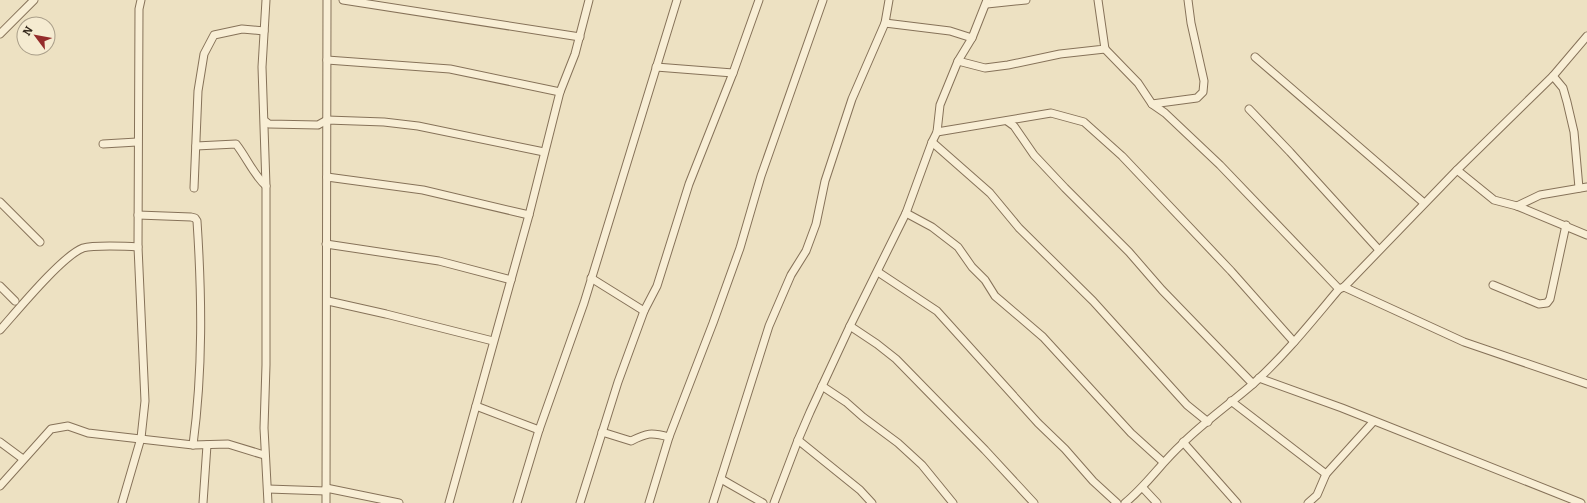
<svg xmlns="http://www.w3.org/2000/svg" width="1587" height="503" font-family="Bitter,serif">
  <rect width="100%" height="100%" fill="#ede1c2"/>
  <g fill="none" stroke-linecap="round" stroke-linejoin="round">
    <!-- minor casing -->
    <g stroke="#867259" stroke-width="9">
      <g id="minor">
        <polyline points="266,0 262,67 266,186 266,365 264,428 268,503"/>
        <polyline points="343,0 580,37"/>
        <polyline points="987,4 1026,0"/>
        <polyline points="885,23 950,31 972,38"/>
        <polyline points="0,34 34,0"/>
        <polyline points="1105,49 1138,83 1152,104 1165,113 1220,165 1339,289"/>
        <polyline points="1255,57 1424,203"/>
        <polyline points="327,60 450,69 560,92"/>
        <polyline points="958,61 985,68 1008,65 1060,54 1105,49 1098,0"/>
        <polyline points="656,67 733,73"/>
        <polyline points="1553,76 1563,88 1567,102 1574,132 1579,188"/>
        <polyline points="1152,104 1197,98 1203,92 1204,81 1191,23 1188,0"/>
        <polyline points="1249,109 1290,152 1379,250"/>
        <polyline points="265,121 269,124 318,125 327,120 384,122 418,126 544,152"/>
        <polyline points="1007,121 1014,126 1034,155 1065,188 1129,252 1162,290 1253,384"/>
        <polyline points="937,132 1051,113 1084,122 1122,156 1231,271 1294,342"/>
        <polyline points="932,142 990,193 1019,228 1093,301 1187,405 1208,422"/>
        <polyline points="103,144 137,142"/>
        <path d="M196,146L236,144C247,158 253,174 266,186"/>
        <polyline points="1457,170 1494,200 1517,206 1587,235"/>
        <polyline points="327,177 423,190 529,215"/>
        <polyline points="194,188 198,91 204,54 214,35 242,29 264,31"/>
        <polyline points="0,202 40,242"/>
        <polyline points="1517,206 1540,195 1587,187"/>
        <polyline points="906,213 932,227 958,247 972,267 985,280 995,296 1043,337 1131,433 1163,462"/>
        <path d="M138,215L191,217L195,218L197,221C202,297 203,369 193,445"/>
        <polyline points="326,244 439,261 511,280"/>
        <polyline points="878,272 937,311 1038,423 1065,449 1093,481 1117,503"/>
        <polyline points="591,278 644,311"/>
        <polyline points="1493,285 1539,304 1547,303 1550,299 1566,225"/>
        <polyline points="0,286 15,301"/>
        <polyline points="1344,287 1464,342 1587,384"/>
        <polyline points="328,301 386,314 493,341"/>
        <polyline points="850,326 877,344 896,359 985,450 1034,503"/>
        <path d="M0,330C17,311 62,256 83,248C93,245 126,246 138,247"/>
        <polyline points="1259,378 1342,408 1581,503"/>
        <polyline points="822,386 846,402 863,417 898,443 922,465 953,503"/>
        <polyline points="1231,401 1326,474"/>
        <polyline points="476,406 539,430"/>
        <path d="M602,432L631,441C647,433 651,432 669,437"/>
        <polyline points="798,440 860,490 872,503"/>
        <polyline points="0,442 23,459"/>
        <polyline points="1183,442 1237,503"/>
        <polyline points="721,479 763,503"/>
        <polyline points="0,486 51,429 68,426 88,433 193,445 228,444 264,455"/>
        <polyline points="326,488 399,503"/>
        <polyline points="1143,488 1157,503"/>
        <polyline points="268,489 326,491"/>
        <polyline points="122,503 141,438 145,401 138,247 139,9 141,0"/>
        <polyline points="203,503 207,445"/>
        <polyline points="326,503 327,0"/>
        <polyline points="449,503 529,215 560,92 575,54 589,0"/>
        <polyline points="517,503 539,430 584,303 677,0"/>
        <polyline points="580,503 618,382 644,311 657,286 689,184 733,73 759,0"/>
        <polyline points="649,503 669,437 713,323 740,248 761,176 823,0"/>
        <polyline points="713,503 769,326 791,275 806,251 816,224 825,181 852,99 885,23 889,0"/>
        <polyline points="774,503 798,440 810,412 850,326 906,213 932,142 937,132 940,105 958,61 972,38 987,0"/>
        <path d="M1125,503C1147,485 1161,463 1182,444C1204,422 1230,404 1254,383C1285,355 1312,321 1339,289L1344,287L1457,170L1553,76L1587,36"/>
        <polyline points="1308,503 1317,495 1326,474 1373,422"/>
      </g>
    </g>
    <!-- minor -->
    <use href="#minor" stroke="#f8eed5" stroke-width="7"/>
  </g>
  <!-- north arrow -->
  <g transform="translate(36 36) rotate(302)"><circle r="19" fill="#f5ebd1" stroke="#a99e89"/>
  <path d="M0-3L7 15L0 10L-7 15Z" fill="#942b2a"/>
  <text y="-6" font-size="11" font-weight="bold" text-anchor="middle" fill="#362a1d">N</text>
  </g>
</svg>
